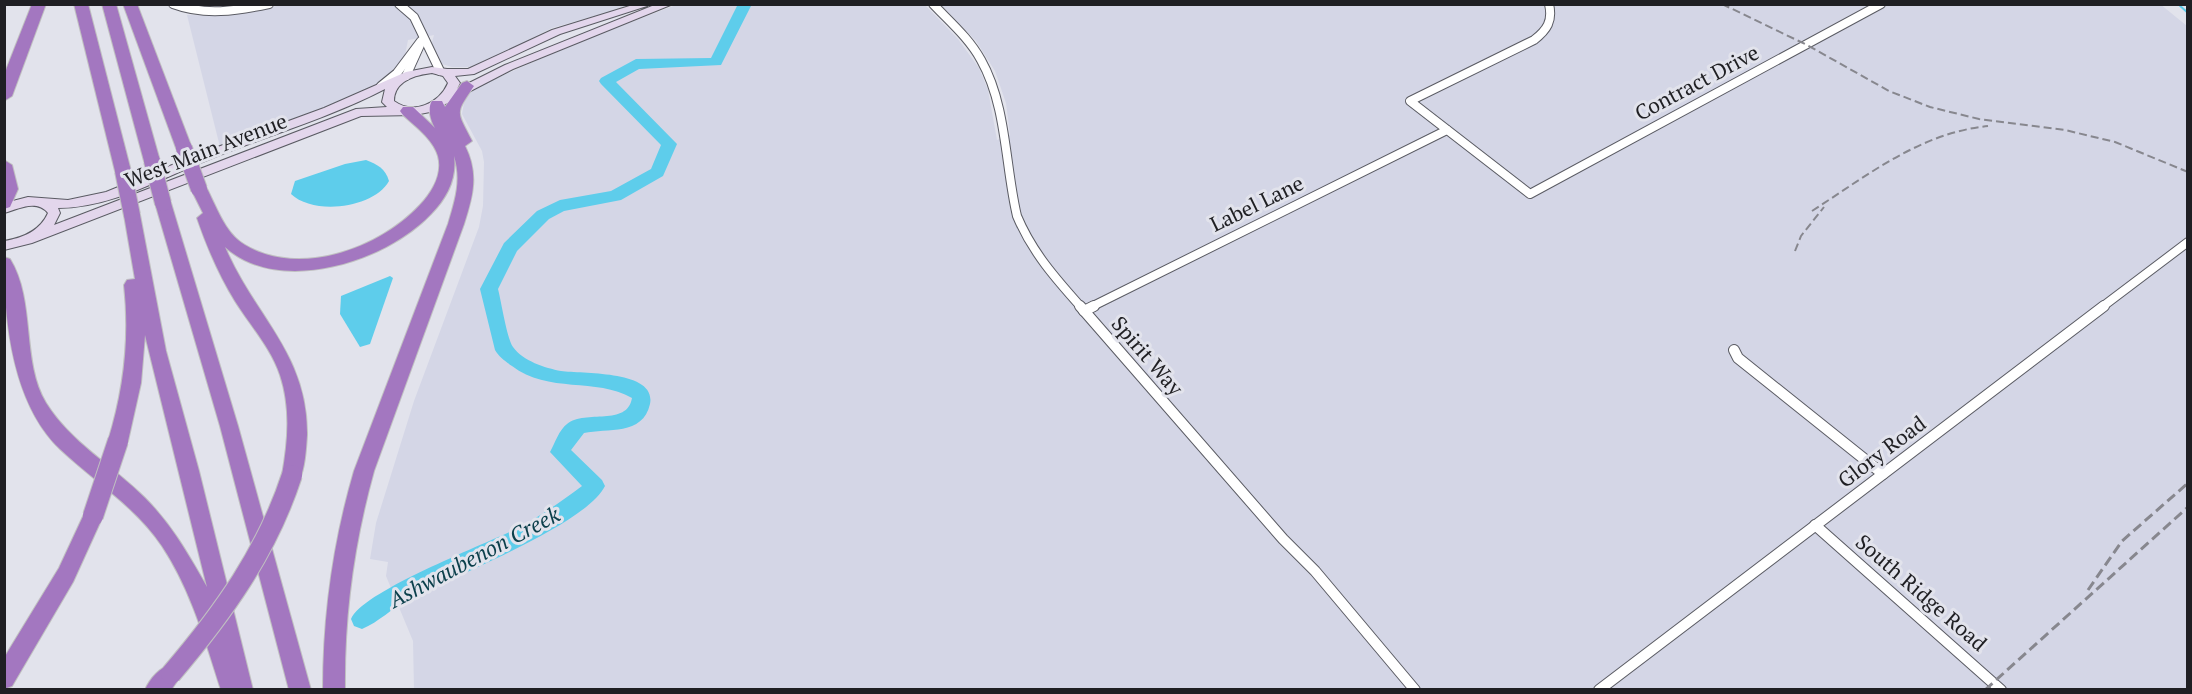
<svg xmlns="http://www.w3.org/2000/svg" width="2192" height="694" font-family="'PT Serif',serif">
  <rect width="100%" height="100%" fill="#e2e3ec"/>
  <!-- built -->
  <g fill="#d4d6e6">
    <polygon points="287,4 634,5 552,28 489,60 469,67 452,67 442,64 434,56 431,46 434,35 408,40 405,55 399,67 375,85 336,104 220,147 187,15 227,16"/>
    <polygon points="2160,4 2187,26 2187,689 414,689 413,641 386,576 388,562 370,559 376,523 414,401 479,227 483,206 484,162 482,151 462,114 466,92 573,44 676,5 925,5 958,39 979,68 988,90 997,140 1010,135 1006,103 995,71 976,41 941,5"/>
  </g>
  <!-- water -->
  <g fill="#5ecdeb">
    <path d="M366,160C378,165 385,168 389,181C374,208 314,216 291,194L295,181L345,164Z"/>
    <polygon points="390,276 393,278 370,344 360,347 340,314 341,296"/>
  </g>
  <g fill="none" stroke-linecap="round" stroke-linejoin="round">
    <!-- stream -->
    <polyline stroke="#5ecdeb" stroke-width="2" points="2178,4 2188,13"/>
    <!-- river -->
    <path fill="#5ecdeb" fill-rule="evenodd" d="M738,4H752L721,65L639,69L616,82L677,144L663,176L621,200L564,211L549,219L517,251L498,289C501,300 507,339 513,347C523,361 545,368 561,371C583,374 657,370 650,404C643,436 607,428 584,433L571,450L602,480L605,486C586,525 451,577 408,600C392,608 379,622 362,629L354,626L351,619C364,590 487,544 520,527C542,515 562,501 582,486L550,452C555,443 559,430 567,424C586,409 627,427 632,398C596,377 548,394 512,366C505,361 499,357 495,350L480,289L504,243L537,211L560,200L611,191L651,169L661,145L601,84L599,81L601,78L636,59L711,58Z"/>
    <!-- street-far1 casing -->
    <g stroke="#5a5b63" stroke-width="10">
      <g id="street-far1">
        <path d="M173,4C205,16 236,11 269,4"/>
        <polyline points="399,4 414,17 440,71"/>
        <path d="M933,4C950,22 969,38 981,60C1007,106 1005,166 1017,216C1032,252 1056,279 1081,307"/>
        <path d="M1549,4C1553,21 1547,30 1534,40L1410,101L1530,194L1881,4"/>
        <polyline points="406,76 420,45"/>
        <polyline points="381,86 397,73 421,41"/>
        <polyline points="1091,307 1447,130"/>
        <polyline points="2102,307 2188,242"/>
      </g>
    </g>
    <!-- street casing -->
    <g stroke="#5a5b63" stroke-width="12">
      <g id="street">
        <polyline points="1080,306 1283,539 1315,571 1415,690"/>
        <polyline points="1084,311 1094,306"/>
        <polyline points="1734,350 1738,358 1883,474"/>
        <polyline points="1815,525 2001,690"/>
        <polyline points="1599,690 2104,306"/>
      </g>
    </g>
    <!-- secondary casing -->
    <g stroke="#5a5b63" stroke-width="2">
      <path id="secondary" d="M636,4L647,6L560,34L474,74L455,76L460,83L457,89L505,65L657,4H673L513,69L430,112L415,115L361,116L32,243L4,250V241C23,238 40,231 48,213C36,199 19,209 4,213L5,203L28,197L68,200L106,192L204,152L324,108L406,72L432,67L447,69H468L552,30ZM432,73L443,76L448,83C439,104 413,115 394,101C394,81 415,75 432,73ZM385,89L382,102L387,107L356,109L54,225L60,213L58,208C112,208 161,178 210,159C269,135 329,118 385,89Z"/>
    </g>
    <!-- highway casing -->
    <g stroke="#c0c0c1" stroke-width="2">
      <g id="highway">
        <polygon points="32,4 46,4 12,96 4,101 4,75"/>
        <polygon points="74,4 88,4 131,171 129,175 117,175 115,171"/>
        <polygon points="102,4 116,4 160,161 158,165 146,165 144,161"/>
        <polygon points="123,4 137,4 192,148 190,152 178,152 176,148"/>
        <path d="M467,81L474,86C455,114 456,110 472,141L465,146C479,174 473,196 464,224L374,471C354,543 344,615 345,690H323C323,614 333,543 354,471L448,224C455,201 462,180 454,156C457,179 446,199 431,214C386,262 279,296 225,247C254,316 308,354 307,435C306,450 305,468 299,481L292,483L285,481L282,475C288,442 291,408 280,375C271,348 250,325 235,301C219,275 207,247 197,218L203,213L191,189L193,185H205C216,205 224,233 245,245C300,278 380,248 420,205C432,192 443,174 438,156C433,139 415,126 403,115L400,111L403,107H413L435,128C431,121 427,108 432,101H442L445,107L462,83Z"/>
        <polygon points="4,160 12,165 18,189 10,207 4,209"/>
        <polygon points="163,197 169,199 171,203 238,426 311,690 289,690 220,426 155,203 157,199"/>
        <path d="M132,209L138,211L140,215L166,351L199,471L253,690H221C205,640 191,590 162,546C136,507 94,481 60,449C12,403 4,319 4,257L10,259C36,301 21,362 46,403C71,443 112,465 145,498C172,525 188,554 207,587L145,335L141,383L128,441L125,447L118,449L111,447L108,441C124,389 130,339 124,285L127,280L135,279L124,215L126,211Z"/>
        <polygon points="93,507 100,510 103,516 73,582 12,686 4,689 4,658 59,568 86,510"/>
        <path d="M171,664L179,667L182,674L171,690H145C150,678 160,668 171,664Z"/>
      </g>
    </g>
    <!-- street-far1 -->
    <use href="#street-far1" stroke="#fff" stroke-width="8"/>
    <!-- street -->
    <use href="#street" stroke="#fff" stroke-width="10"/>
    <!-- secondary -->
    <use href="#secondary" fill="#e3d6ec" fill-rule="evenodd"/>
    <!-- highway -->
    <use href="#highway" fill="#a377c0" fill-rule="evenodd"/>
    <!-- rail-far1 -->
    <g stroke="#87878e" stroke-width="2" stroke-dasharray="8 4" stroke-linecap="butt">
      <polyline points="1722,4 1807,45 1889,91 1930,107 1979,119 2065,130 2115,142 2188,172"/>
      <path d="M1812,211C1868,175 1920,133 1988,126"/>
      <polyline points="1795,251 1801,236 1824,207"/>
    </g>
    <!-- rail -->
    <g stroke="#87878e" stroke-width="3" stroke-dasharray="10 5" stroke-linecap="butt">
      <polyline points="2088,590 2122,541 2188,483"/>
      <polyline points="1985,690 2188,507"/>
    </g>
    <!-- highway-bridge-far1 casing -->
    <g stroke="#c0c0c1" stroke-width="18" stroke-linecap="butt">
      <g id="highway-bridge-far1">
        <polyline points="184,148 199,189"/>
        <polyline points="152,161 163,203"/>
        <polyline points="123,171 132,215"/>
      </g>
    </g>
    <!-- highway-bridge casing -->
    <g stroke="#c0c0c1" stroke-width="22" stroke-linecap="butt">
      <g id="highway-bridge">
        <polyline points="93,516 118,441"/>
        <path d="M171,674C223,613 267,552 292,475"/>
      </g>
    </g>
    <!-- highway-bridge-far1 -->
    <use href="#highway-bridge-far1" stroke="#a377c0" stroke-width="16"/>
    <!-- highway-bridge -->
    <use href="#highway-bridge" stroke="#a377c0" stroke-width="20"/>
  </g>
  <g text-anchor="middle" stroke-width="6" stroke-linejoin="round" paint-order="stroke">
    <!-- street labels -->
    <g font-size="21" fill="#1f1f23" stroke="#e2e3ec">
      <text transform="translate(1697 83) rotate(-28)" y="7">Contract Drive</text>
      <text transform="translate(206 151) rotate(-21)" y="7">West Main Avenue</text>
      <text transform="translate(1257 204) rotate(-26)" y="7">Label Lane</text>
      <text transform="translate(1147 356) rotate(49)" y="7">Spirit Way</text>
      <text transform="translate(1882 452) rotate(-37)" y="7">Glory Road</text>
      <text transform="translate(1921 593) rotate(41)" y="7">South Ridge Road</text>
    </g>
    <!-- water labels -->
    <g font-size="22" font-style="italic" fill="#0b3f4b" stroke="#e2e3ec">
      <text transform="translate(474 557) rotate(-28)" y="8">Ashwaubenon Creek</text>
    </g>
  </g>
  <!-- border -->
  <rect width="2192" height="694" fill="none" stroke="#1f1f23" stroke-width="12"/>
</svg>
